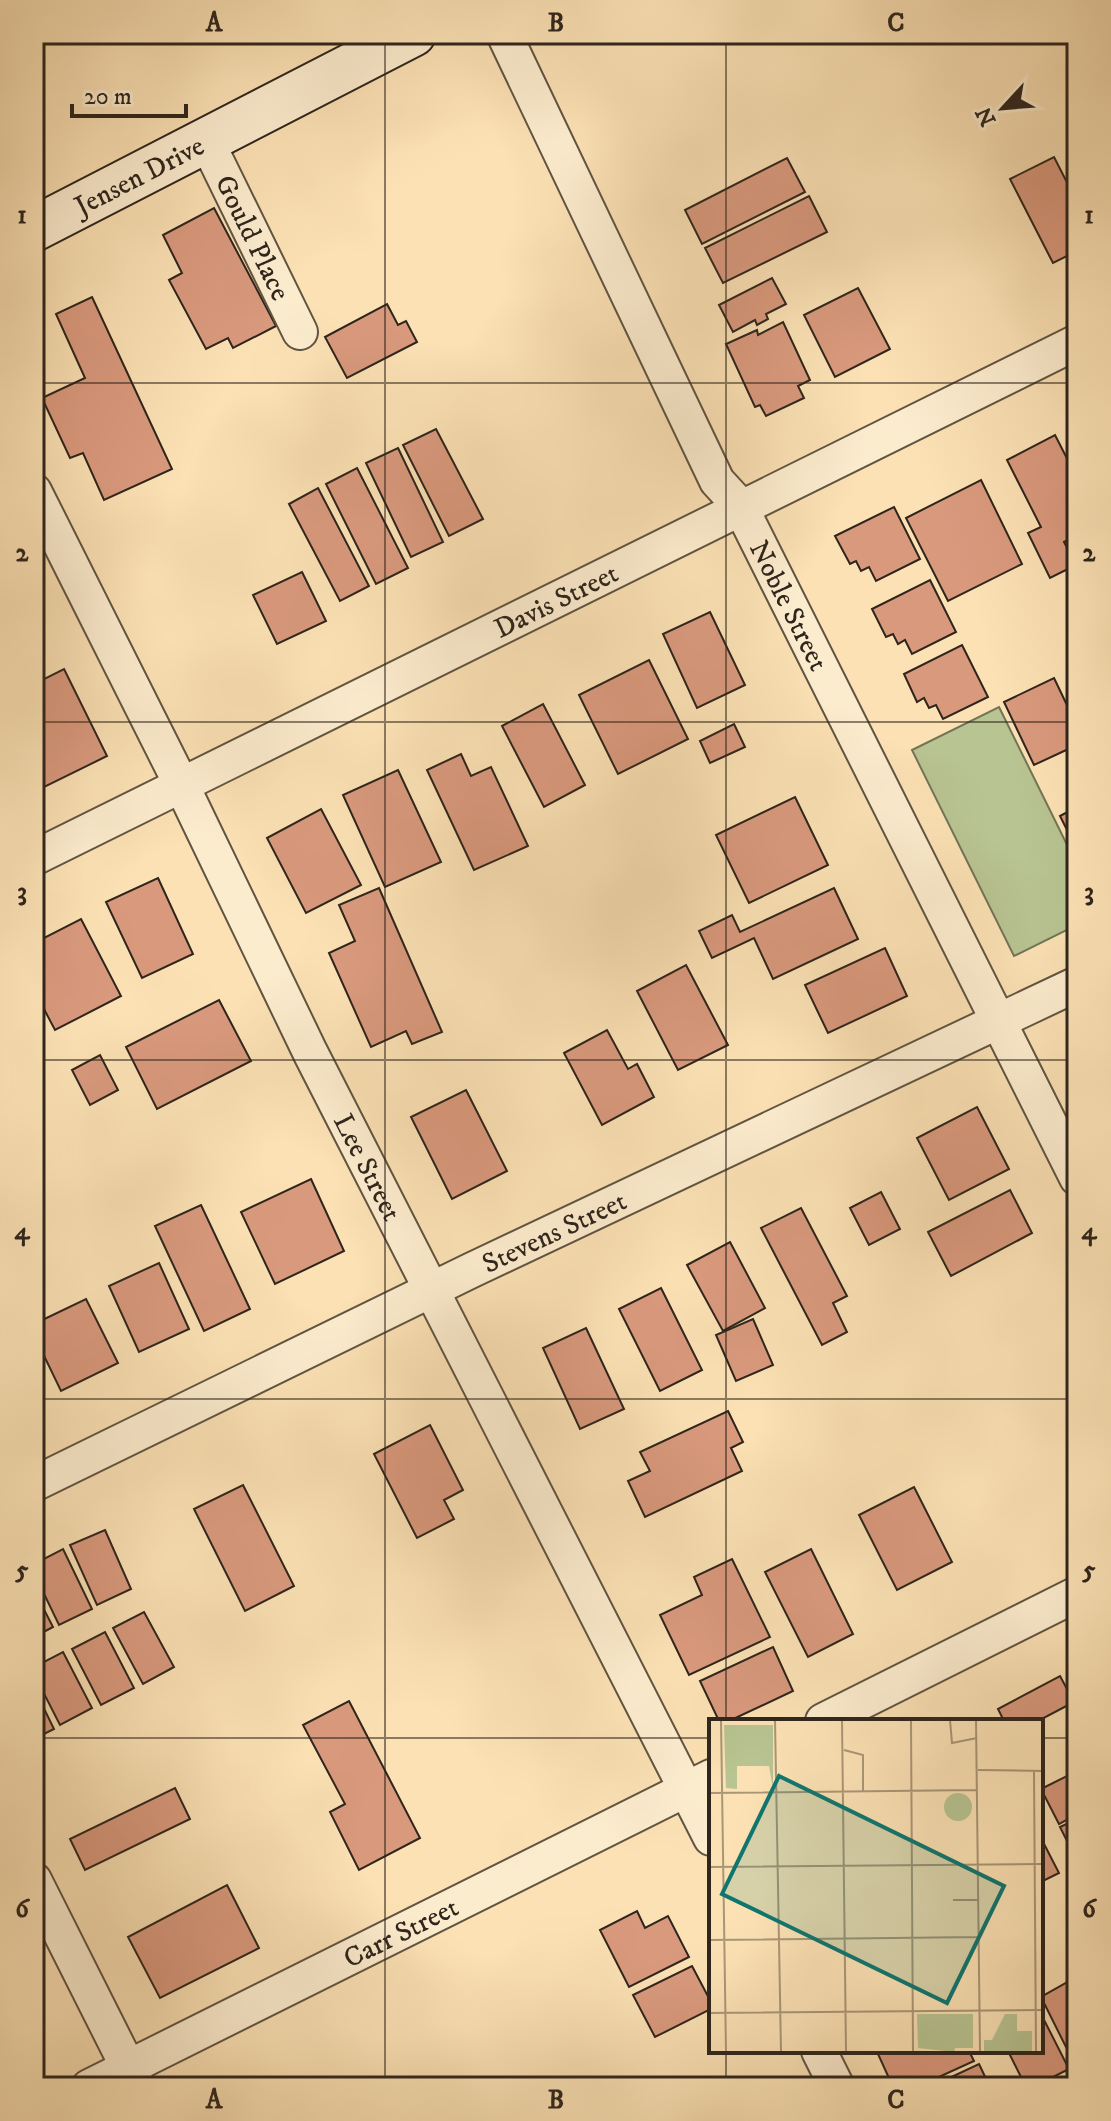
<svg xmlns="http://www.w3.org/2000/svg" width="1111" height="2121" font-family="'IM FELL DW Pica',serif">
  <rect width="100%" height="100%" fill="#fbe1b4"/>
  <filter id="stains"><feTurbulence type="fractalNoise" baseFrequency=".0025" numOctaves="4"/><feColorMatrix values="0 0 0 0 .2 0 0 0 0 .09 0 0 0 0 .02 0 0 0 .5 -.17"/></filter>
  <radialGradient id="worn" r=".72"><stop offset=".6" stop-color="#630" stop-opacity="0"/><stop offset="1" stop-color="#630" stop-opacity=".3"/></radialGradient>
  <!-- green -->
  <polygon fill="#b8c492" stroke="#737457" stroke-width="2" points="999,707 1077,865 1077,925 1014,956 912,750"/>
  <!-- building -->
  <g fill="#d9997d" stroke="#2e251c" stroke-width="2">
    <polygon points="1054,157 1077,202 1077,251 1053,263 1010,179"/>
    <polygon points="787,158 805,192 702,244 685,210"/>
    <polygon points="809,196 827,232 723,283 705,248"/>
    <polygon points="214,208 276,326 233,348 228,338 206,349 169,280 182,273 163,235"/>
    <polygon points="772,278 786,304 766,314 768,319 757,325 755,320 733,332 719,305"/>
    <polygon points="858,288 890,349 835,377 804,315"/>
    <polygon points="92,297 172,469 104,500 83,453 70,458 42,398 85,378 56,314"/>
    <polygon points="387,304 398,325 406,321 417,342 347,378 325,337"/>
    <polygon points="783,322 810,380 798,386 804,398 766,416 760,405 755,407 726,344 757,330 758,335"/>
    <polygon points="436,429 483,519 449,536 403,445"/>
    <polygon points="1055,435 1077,478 1077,535 1064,542 1076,565 1050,578 1028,533 1041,527 1007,460"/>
    <polygon points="398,448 443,542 411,557 366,463"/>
    <polygon points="357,468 408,568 376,584 326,484"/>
    <polygon points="981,480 1022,564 948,601 906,518"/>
    <polygon points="318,488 369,586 340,601 289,504"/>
    <polygon points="894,507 920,559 876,581 869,567 861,571 856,561 850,564 835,536"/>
    <polygon points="302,572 326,621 277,644 253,595"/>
    <polygon points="930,580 956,632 912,654 905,640 898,644 893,634 886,637 872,609"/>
    <polygon points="710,612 745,685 697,708 663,634"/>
    <polygon points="962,645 988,697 943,719 936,705 929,708 924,698 917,702 904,674"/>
    <polygon points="649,660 688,739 618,774 579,695"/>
    <polygon points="64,669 107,756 34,792 34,684"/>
    <polygon points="1054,678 1077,726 1077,745 1034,765 1004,702"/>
    <polygon points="543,704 585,785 544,807 502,726"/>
    <polygon points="734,724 745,747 710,763 700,741"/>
    <polygon points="461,754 471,776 491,767 528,846 474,870 427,770"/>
    <polygon points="398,770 441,862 385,887 343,795"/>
    <polygon points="795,797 828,865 749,903 716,835"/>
    <polygon points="1077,807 1077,850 1060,816"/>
    <polygon points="321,809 361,885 306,913 267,838"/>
    <polygon points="158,878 193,954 142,978 106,902"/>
    <polygon points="379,888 442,1032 412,1044 406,1031 371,1047 329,953 355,941 339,905"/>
    <polygon points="834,888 858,939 773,979 754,938 712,958 699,931 732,915 740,932"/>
    <polygon points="81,919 121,996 55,1030 34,990 34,943"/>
    <polygon points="885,948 907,996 828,1033 805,985"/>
    <polygon points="686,965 728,1045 678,1070 637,991"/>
    <polygon points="219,1000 251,1061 157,1109 126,1047"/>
    <polygon points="607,1030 628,1069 637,1064 654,1097 602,1125 564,1053"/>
    <polygon points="100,1055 118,1090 90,1105 72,1070"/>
    <polygon points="466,1090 507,1171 452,1199 411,1117"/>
    <polygon points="977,1107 1009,1169 949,1200 917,1138"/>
    <polygon points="311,1179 344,1251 275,1284 241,1212"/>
    <polygon points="1010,1190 1032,1233 951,1276 928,1232"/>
    <polygon points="881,1192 900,1229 869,1245 850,1208"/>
    <polygon points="201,1205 250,1309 204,1331 155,1226"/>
    <polygon points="801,1208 847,1296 833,1303 847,1332 822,1345 761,1228"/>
    <polygon points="730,1242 765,1308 723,1331 687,1265"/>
    <polygon points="159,1263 189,1329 139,1352 109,1286"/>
    <polygon points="661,1288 702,1370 660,1391 619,1309"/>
    <polygon points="86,1299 118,1363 61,1391 34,1335 34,1324"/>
    <polygon points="753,1319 773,1365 736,1381 716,1335"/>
    <polygon points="586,1328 624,1409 580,1429 543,1348"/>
    <polygon points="728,1411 743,1442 731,1448 742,1471 645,1517 628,1481 650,1471 640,1452"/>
    <polygon points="430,1425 463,1490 444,1500 454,1519 417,1538 374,1454"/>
    <polygon points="243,1485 294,1586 245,1611 194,1509"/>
    <polygon points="914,1487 952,1562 897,1590 859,1515"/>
    <polygon points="105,1530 131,1589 97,1605 70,1545"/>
    <polygon points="63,1549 92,1609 59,1625 34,1573 34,1564"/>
    <polygon points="811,1549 853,1634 808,1657 765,1572"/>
    <polygon points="732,1559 770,1637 689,1675 660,1615 702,1595 694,1577"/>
    <polygon points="34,1590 53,1627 34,1637"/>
    <polygon points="144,1612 174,1667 143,1684 113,1628"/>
    <polygon points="105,1632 134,1688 101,1705 72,1649"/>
    <polygon points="773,1647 793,1691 729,1721 719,1721 700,1681"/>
    <polygon points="63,1652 92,1708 60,1725 34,1674 34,1667"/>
    <polygon points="1060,1676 1074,1702 1038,1721 1004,1721 998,1709"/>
    <polygon points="34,1688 54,1729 34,1739"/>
    <polygon points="349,1701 420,1838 359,1870 330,1812 345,1804 303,1725"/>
    <polygon points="1077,1771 1077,1814 1059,1824 1041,1789"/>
    <polygon points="175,1788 190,1819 85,1870 70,1839"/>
    <polygon points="1077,1819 1077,1861 1060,1827"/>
    <polygon points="1041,1838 1059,1873 1041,1882"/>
    <polygon points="227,1885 259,1948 160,1998 128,1937"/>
    <polygon points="637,1911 645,1928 668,1916 689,1957 629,1987 600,1930"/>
    <polygon points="692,1966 711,2002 711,2009 655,2037 633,1995"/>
    <polygon points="1073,1979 1077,1987 1076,2067 1041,1997"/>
    <polygon points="1041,2014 1069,2069 1033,2087 1026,2087 1008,2051 1041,2051"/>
    <polygon points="885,2051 969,2051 974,2061 917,2087 893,2087 878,2054"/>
    <polygon points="979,2064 990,2087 930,2087"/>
  </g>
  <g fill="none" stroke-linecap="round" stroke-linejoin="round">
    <!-- street casing -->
    <g stroke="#615442" stroke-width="38">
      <g id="street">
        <path id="s1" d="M504,34L717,481L740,506L1077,1178"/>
        <path id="s2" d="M207,142L300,332"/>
        <path id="s3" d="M34,491L181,784L310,1052L711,1838"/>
        <path id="s4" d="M34,858L1077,342"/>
        <path id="s5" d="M34,1484L472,1270L1077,984"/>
        <polyline points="823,1721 1077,1594"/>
        <polyline points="34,1880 138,2087"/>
        <polyline points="819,2051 837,2087"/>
        <path id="s6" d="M89,2087L711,1777"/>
      </g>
    </g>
    <!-- secondary casing -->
    <g stroke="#2e251c" stroke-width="48">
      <g id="secondary">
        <path id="s7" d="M34,229L413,34"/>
      </g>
    </g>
    <!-- street -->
    <use href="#street" stroke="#fcecce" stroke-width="34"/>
    <!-- secondary -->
    <use href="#secondary" stroke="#fcecce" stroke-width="44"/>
  </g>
  <!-- grid -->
  <path fill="none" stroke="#2e251c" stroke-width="2" stroke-opacity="0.55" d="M385,34V2087M726,34V1721M34,383H1077M34,722H1077M34,1060H1077M34,1399H1077M34,1738H711M1041,1738H1077M726,2051V2087"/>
  <g text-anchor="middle" stroke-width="6" stroke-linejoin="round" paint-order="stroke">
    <!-- street labels -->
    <g font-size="28" fill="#2e251c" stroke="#fcecce">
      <text dy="10" stroke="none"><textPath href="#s7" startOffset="118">Jensen Drive</textPath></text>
      <text dy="10" stroke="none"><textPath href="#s2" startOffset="106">Gould Place</textPath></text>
      <text dy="10" stroke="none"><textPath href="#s4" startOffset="582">Davis Street</textPath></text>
      <text dy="10" stroke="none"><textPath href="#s1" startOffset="640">Noble Street</textPath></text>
      <text dy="10" stroke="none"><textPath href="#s3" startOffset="754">Lee Street</textPath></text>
      <text dy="10" stroke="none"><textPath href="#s5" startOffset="578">Stevens Street</textPath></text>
      <text dy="10" stroke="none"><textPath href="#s6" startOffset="348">Carr Street</textPath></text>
    </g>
  </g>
  <!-- overview -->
  <g transform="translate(709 1719)">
    <rect width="334" height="334" fill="#fbe1b4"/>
    <path d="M15,6H64V69L60,47H28V70L17,69ZM235 88a14 14 0 1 1 28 0a14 14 0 1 1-28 0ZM208,295H264V329H246L245,333L209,329ZM296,295H308V312H323V333H275V321H283Z" fill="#b8c492"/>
    <path fill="none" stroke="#a99677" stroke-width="2" d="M12,1L17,333M66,1L72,333M133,1L137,333M202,1L204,333M241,1L243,24L268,19M267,1L271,333M271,1H302M135,31L154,36V72M269,51L334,52M325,52L327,333M0,74L268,71M0,148L334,145M244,181H269M0,221L270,218M0,294L334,291"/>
    <path fill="#0f766e" fill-opacity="0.15" stroke="#0f766e" stroke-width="4" d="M70,57L295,167L238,284L13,175Z"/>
    <rect width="334" height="334" fill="none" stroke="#2e251c" stroke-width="4"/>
  </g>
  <!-- margin -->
  <rect width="1111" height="2121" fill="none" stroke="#fbe1b4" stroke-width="88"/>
  <!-- north arrow -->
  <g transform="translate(1003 108) rotate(244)" stroke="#fcecce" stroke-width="6" paint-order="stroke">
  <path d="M0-6L14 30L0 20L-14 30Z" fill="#2e251c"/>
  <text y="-12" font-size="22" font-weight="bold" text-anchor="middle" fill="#2e251c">N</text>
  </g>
  <!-- scale -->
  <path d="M72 104v12h114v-12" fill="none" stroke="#2e251c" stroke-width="4"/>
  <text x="84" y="104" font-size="24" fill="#2e251c" stroke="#fcecce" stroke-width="6" paint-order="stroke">20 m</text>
  <rect x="44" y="44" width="1023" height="2033" fill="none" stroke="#2e251c" stroke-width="3"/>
  <g font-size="26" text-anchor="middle" font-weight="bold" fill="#2e251c">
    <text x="214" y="31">A</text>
    <text x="556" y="31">B</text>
    <text x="896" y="31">C</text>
    <text x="22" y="223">1</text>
    <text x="1089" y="223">1</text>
    <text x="22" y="561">2</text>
    <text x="1089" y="561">2</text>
    <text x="22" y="900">3</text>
    <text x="1089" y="900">3</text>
    <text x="22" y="1239">4</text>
    <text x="1089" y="1239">4</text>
    <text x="22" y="1578">5</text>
    <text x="1089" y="1578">5</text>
    <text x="22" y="1917">6</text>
    <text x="1089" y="1917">6</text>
    <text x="214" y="2108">A</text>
    <text x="556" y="2108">B</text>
    <text x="896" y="2108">C</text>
  </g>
  <rect width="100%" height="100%" filter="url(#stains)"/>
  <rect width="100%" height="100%" fill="url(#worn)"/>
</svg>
